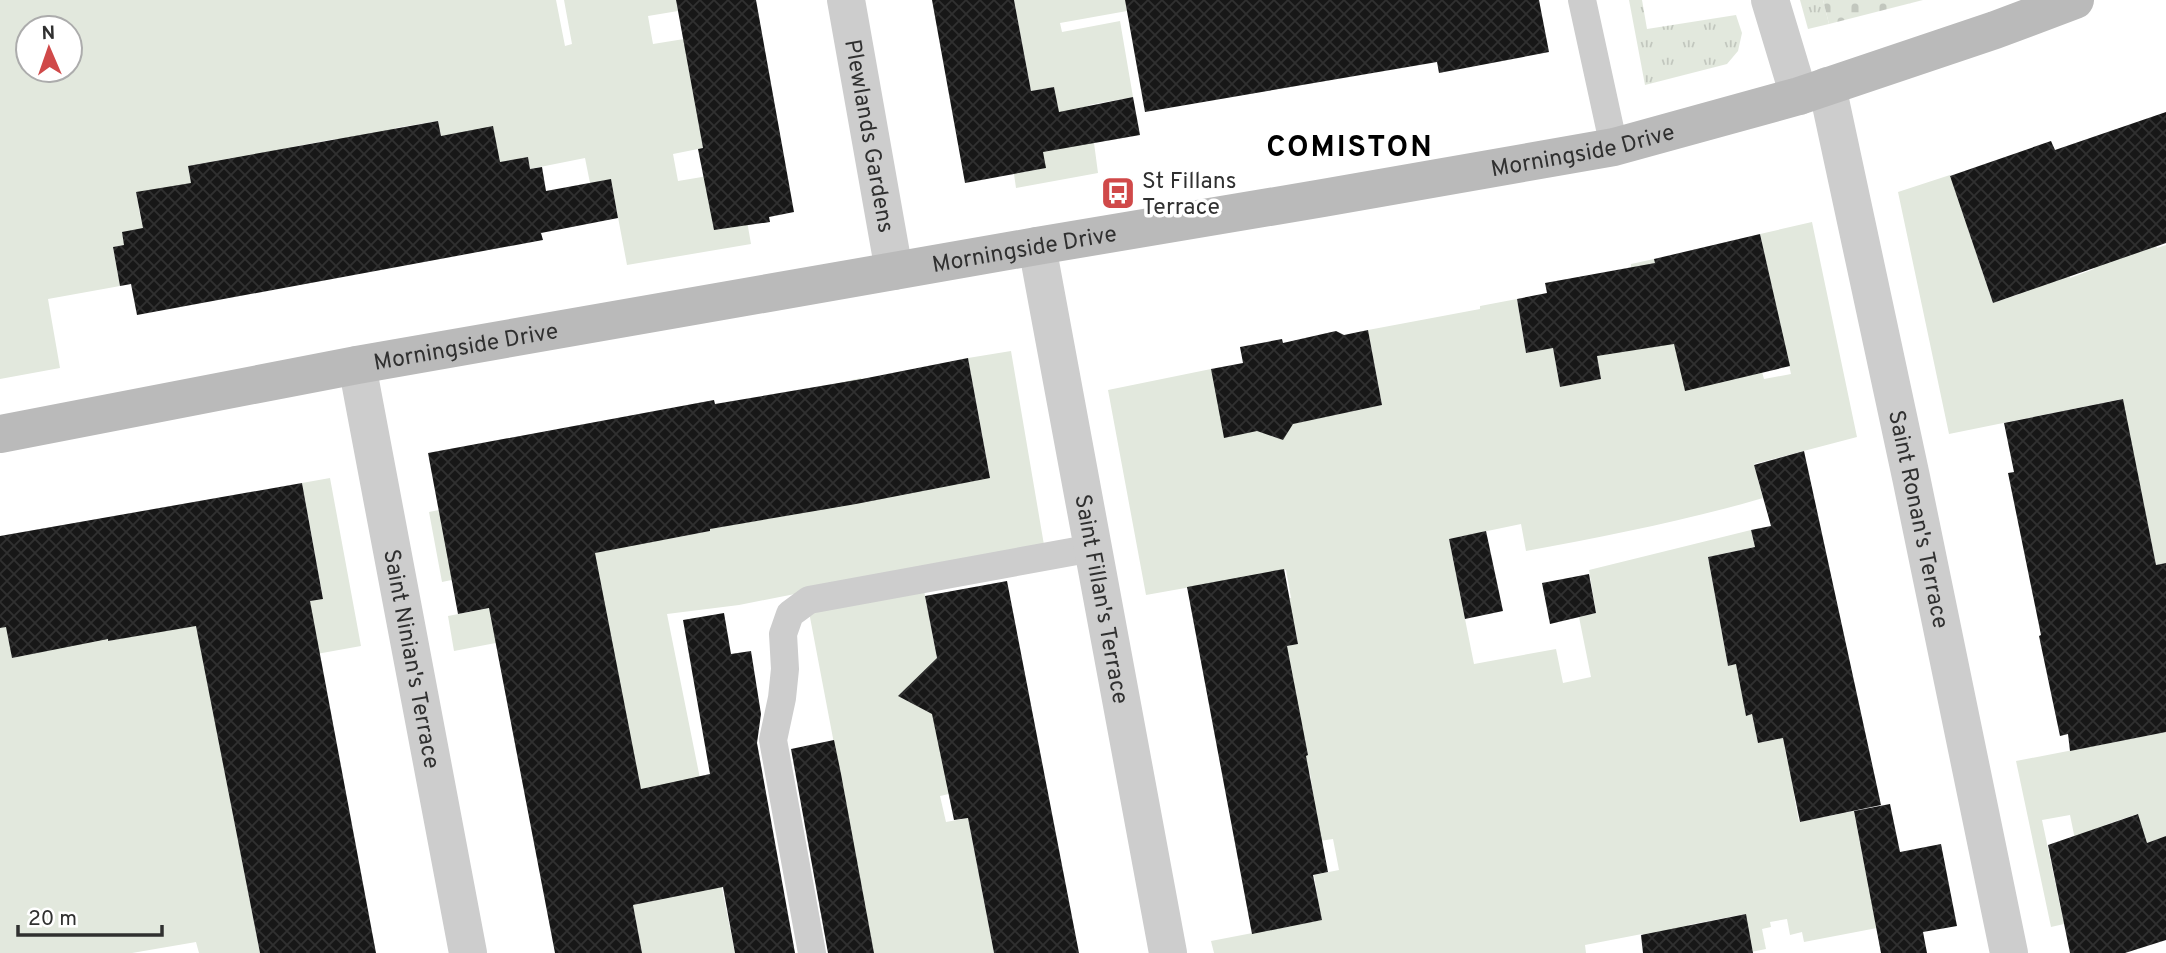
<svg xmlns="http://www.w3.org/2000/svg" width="2166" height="953" font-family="Overpass,sans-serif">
  <defs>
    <pattern id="grass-tufts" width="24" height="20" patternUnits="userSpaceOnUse" patternTransform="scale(1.75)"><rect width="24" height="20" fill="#e2e8dd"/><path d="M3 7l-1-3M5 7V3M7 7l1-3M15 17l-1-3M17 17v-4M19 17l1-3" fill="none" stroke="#c2c7be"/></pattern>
    <pattern id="cemetery-stones" width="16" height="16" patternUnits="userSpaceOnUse" patternTransform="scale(1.75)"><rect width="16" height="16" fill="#e2e8dd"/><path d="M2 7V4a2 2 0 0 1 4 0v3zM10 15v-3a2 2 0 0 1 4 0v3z" fill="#c2c7be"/></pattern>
    <pattern id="building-cross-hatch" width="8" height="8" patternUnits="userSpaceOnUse" patternTransform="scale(1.75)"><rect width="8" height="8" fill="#171717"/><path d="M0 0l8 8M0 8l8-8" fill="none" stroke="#303030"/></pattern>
  </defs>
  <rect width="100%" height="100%" fill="#fff"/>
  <!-- grass -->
  <g fill="url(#grass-tufts)">
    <polygon points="1629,0 1642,0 1647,29 1736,15 1742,33 1738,51 1727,64 1645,85"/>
    <polygon points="1800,0 1823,0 1829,24 1808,29"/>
  </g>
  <!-- cemetery -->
  <polygon fill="url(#cemetery-stones)" points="1823,0 1923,0 1829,24"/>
  <!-- garden -->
  <g fill="#e2e8dd" fill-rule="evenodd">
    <path d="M0,0H556L565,46L572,44L564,0H676L678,11L648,16L653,44L684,39L703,148L673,154L678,181L708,176L747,221L751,244L627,265L611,180L590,183L585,158L530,169L528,157L496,163L444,150L438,121L395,128L400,160L341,170L335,139L292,147L298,181L232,158L188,166L194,199L136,192L141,220L147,227L124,245L113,247L120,286L48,299L60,368L0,379ZM28,28H70V70H28Z"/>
    <polygon points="1014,0 1125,0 1127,11 1060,23 1062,32 1120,21 1133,97 1089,105 1098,173 1016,188 1014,174 1045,168 1037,121 1059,116 1054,87 1031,91"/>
    <polygon points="2055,150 2144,216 2157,248 2166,245 2166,563 2156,565 2122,399 1949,434 1898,192 1950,175 1993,303 2020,294 2009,261 2059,244 2070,278 2094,269"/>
    <path d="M1812,222L1857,437L1754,464L1763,498C1685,521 1606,536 1526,551L1521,524L1449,539L1474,664L1556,649L1563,683L1591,677L1579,617L1596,613L1589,570L1751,530L1755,547L1708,557L1728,666L1766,656L1750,703L1744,705L1746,715L1752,714L1758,743L1783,738L1787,760L1797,759L1804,793L1794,796L1799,822L1854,811L1863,859L1903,923L1804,942L1802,932L1790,935L1787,919L1770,922L1771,927L1762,929L1766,949L1751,952L1745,914L1688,925L1692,945L1642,934L1585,945L1586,953H1214L1211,941L1321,920L1314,875L1339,870L1333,839L1307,843L1299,797L1313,794L1310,773L1292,758L1308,755L1304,735L1288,738L1271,649L1298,644L1295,627L1263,603L1291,598L1286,570L1146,595L1108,390L1211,369L1267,433C1274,439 1280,438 1287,433L1291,424L1382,405L1368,330L1480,309V306L1517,299L1526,353L1553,348L1560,387L1601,379L1597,356L1631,267V264L1654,259L1762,372L1764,379L1791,374L1760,234Z"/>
    <polygon points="1011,351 1044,545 739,605 667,614 735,953 642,953 633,905 662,899 580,627 454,651 448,616 500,606 471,576 442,582 429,512 439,510 668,539 710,531 704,499 835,384 861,378 884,497 990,477 968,358"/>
    <polygon points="330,478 361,646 206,674 260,953 199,953 196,942 132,953 0,953 0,628 9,626 8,633 12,658 46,651 42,628 104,618 108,641 323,598 302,483"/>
    <polygon points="924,590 962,791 940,796 946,822 968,818 994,953 874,953 870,933 809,612"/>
    <polygon points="2166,732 2166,836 2147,843 2137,814 2105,825 2115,853 2079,859 2070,815 2042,820 2064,924 2051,927 2016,761"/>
  </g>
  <!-- building -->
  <g fill="url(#building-cross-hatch)">
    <polygon points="676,0 756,0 794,212 769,217 770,222 714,230 698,149 703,148"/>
    <polygon points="932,0 1014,0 1031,91 1054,87 1059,112 1133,97 1140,135 1043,152 1046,168 965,183"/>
    <polygon points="1125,0 1539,0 1549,52 1439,73 1437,62 1145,112"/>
    <polygon points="2166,112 2166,243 1993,303 1950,176 2051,141 2055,150"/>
    <polygon points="438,121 441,136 493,126 500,162 528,157 530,169 542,167 546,191 611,179 618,218 541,233 543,240 137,315 131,284 120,286 113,247 124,245 122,232 143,228 136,192 191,183 188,166"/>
    <polygon points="1760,234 1790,366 1685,391 1674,344 1597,356 1601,379 1560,387 1553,348 1526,353 1517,299 1547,293 1545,283 1655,263 1654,259"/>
    <polygon points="1368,330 1382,405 1293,424 1283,440 1257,431 1224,438 1211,369 1243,363 1240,347 1282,339 1283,343 1336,331 1344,335"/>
    <polygon points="968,358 990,478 856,504 710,529 710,531 595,553 641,789 710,774 683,620 724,613 731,654 751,651 761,714 757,743 795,953 735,953 723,887 633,905 642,953 555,953 489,608 458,614 428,453 714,400 715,404 862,379"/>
    <polygon points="2123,399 2156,565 2166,563 2166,732 2070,751 2068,734 2060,736 2039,636 2041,635 2008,473 2014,472 2004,423"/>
    <polygon points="1804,451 1881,805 1800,822 1783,738 1758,743 1752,714 1746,716 1736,664 1728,666 1708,557 1755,547 1751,530 1771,526 1754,465"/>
    <polygon points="302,483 323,599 310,601 376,953 260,953 196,626 108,641 108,639 12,658 6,627 0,628 0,536"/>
    <polygon points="1486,531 1503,611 1465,619 1449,539"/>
    <polygon points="1284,569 1298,644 1287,646 1308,755 1306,756 1328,872 1313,875 1322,920 1252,934 1187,587"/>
    <polygon points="1589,574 1596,613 1550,624 1542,583"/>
    <polygon points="1007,581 1066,886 1079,953 994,953 968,818 954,820 932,714 898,696 937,658 925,596"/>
    <polygon points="834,740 841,774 874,953 828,953 791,749"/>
    <polygon points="1890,804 1900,852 1941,844 1957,926 1923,932 1927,953 1881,953 1854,811"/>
    <polygon points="2138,814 2147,843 2166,836 2166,940 2125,953 2070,953 2048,845"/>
    <polygon points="1746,914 1753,953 1643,953 1641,935"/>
  </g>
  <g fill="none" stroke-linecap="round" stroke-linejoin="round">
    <!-- lane -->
    <g stroke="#cdcdcd" stroke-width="28">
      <polyline points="1582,0 1614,147"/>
      <polyline points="812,953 773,740 782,698 785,669 783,634 790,614 809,600 1093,548"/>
    </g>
    <!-- street -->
    <g stroke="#cdcdcd" stroke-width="38">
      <path id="s1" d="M846,0L894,271"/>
      <polyline points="1770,0 1799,96"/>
      <path id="s2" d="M1827,86L1911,477L2009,953"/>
      <path id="s3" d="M1037,246L1168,953"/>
      <path id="s4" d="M357,365L468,953"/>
    </g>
    <!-- secondary -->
    <path stroke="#bababa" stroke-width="38" id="s5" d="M0,434L357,365L1037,246L1323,198L1614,147L1799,96L1995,30L2075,0"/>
  </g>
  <!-- icons -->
  <defs>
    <g id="bus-square" transform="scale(1.75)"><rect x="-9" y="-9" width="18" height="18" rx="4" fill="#d04949" stroke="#fff"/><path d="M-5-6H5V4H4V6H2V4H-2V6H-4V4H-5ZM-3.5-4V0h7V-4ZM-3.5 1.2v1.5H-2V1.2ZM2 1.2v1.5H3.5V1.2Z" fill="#fff"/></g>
  </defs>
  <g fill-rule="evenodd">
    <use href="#bus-square" x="1118" y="193"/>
  </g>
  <g text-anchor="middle" stroke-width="7" stroke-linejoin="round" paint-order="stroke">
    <!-- street labels -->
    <g font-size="23" fill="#303030" stroke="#fff">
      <text dy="8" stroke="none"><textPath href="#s1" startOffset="138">Plewlands Gardens</textPath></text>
      <text dy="8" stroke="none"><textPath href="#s5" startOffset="1608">Morningside Drive</textPath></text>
      <text dy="8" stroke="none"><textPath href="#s5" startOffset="1041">Morningside Drive</textPath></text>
      <text dy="8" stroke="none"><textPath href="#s5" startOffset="474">Morningside Drive</textPath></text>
      <text dy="8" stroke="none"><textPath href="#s2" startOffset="443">Saint Ronan's Terrace</textPath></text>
      <text dy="8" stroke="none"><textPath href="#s3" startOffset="359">Saint Fillan's Terrace</textPath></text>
      <text dy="8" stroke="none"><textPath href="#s4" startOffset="299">Saint Ninian's Terrace</textPath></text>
    </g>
    <!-- poi labels -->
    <g font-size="23" fill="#303030" stroke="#fff" text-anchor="start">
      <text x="1142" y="188">St Fillans<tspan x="1142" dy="26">Terrace</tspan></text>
    </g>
    <!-- district labels -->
    <g font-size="30" font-weight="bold" letter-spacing="2" fill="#000" stroke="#fff">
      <text x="1350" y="156">COMISTON</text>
    </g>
  </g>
  <!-- north arrow -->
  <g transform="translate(49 49) rotate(358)"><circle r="33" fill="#ffffff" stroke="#acacac" stroke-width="2"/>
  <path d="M0-5L12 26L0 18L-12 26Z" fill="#d04949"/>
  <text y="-10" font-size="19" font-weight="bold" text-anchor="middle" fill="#303030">N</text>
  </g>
  <!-- scale -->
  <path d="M18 925v10h144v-10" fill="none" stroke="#303030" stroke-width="3.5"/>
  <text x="28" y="925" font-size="21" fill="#303030" stroke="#ffffff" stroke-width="5" paint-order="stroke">20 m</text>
</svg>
